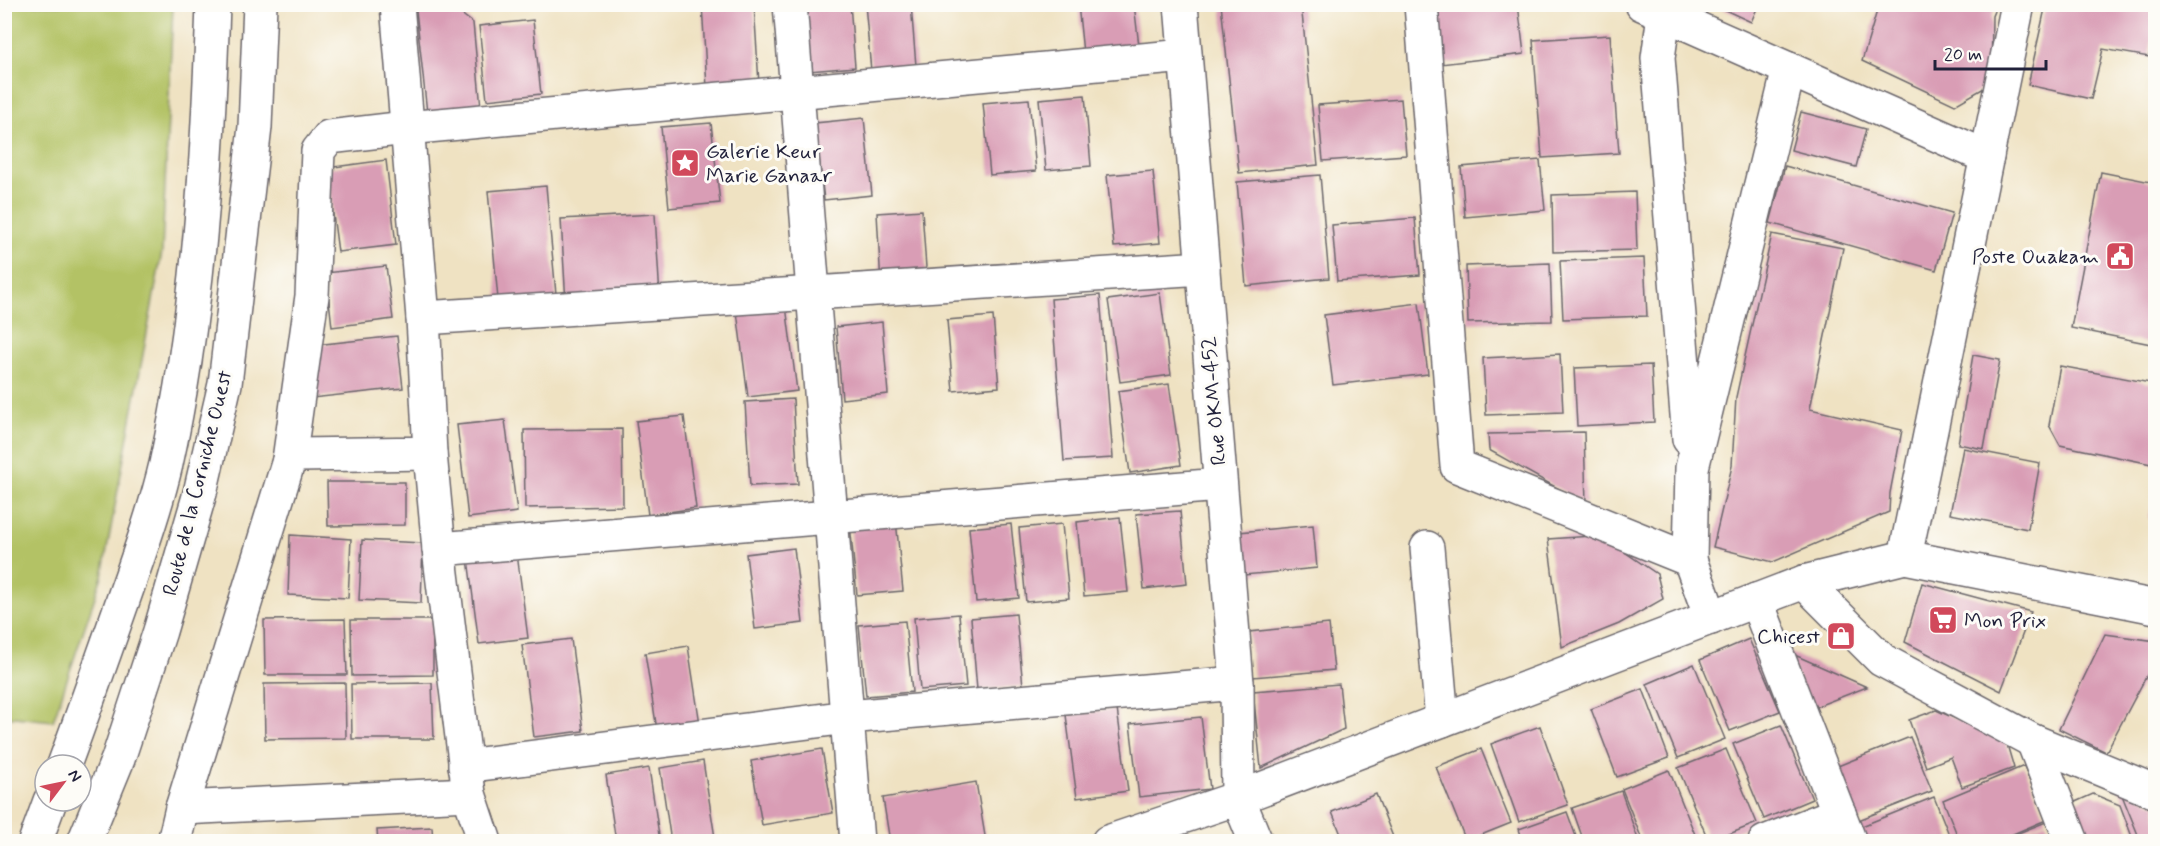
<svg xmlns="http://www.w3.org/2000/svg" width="2160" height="846" font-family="Mynerve,sans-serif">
  <rect width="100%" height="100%" fill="#fdfcf7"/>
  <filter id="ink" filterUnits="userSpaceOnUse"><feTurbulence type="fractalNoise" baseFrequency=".0167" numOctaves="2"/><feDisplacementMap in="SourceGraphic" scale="12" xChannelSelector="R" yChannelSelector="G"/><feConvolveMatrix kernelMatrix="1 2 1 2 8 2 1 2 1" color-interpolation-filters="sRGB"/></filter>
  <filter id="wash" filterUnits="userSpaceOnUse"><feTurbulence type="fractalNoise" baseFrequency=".008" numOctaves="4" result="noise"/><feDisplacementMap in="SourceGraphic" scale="24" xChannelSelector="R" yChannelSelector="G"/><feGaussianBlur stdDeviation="1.35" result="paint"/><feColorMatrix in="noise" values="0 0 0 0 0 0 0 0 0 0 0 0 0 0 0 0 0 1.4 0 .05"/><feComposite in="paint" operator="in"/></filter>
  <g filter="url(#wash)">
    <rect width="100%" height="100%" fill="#efe2c2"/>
    <!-- green -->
    <polygon fill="#b3c265" stroke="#6a7250" stroke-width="1.5" points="4,5 173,5 162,252 102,576 53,721 5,716"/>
    <g id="blocks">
      <!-- building -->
      <g fill="#d99db5">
        <polygon points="702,4 754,4 759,84 707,87"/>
        <polygon points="804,4 850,4 855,67 809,71"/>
        <polygon points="865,4 911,4 916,66 871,71"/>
        <polygon points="1078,4 1134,4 1139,46 1083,53"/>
        <polygon points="1221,4 1301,4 1318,165 1239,173"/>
        <polygon points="1434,4 1518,4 1524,54 1441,64"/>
        <polygon points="1712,4 1759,4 1751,22"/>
        <polygon points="1879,4 1933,4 1940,8 1942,4 1997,4 1992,16 1991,84 1955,105 1862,61"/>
        <polygon points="2046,4 2156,4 2156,18 2149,57 2103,49 2091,99 2028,85"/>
        <polygon points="452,7 473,23 481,108 427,113 416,10"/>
        <polygon points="533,20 541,94 487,100 479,26"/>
        <polygon points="1610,35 1619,153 1542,158 1533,40"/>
        <polygon points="1085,95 1091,166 1046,170 1039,99"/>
        <polygon points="1029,99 1036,171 990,175 983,103"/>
        <polygon points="1401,99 1406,155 1323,161 1318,105"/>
        <polygon points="1801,112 1866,129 1856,167 1791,150"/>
        <polygon points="864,118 872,195 824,200 815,123"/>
        <polygon points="711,123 720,203 669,208 661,127"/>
        <polygon points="386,160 396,245 338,252 327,168"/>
        <polygon points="1540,160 1545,210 1465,217 1461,167"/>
        <polygon points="1785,166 1952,213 1936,270 1770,223"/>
        <polygon points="1153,171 1160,243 1114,247 1107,175"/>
        <polygon points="2101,172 2156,183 2156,345 2071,328"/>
        <polygon points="1320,175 1329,278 1246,286 1237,182"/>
        <polygon points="546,186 557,305 499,310 488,191"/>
        <polygon points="1635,192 1637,250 1553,252 1552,195"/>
        <polygon points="922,210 927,282 881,285 877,213"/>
        <polygon points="655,214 660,298 566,303 561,219"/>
        <polygon points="1415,218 1420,275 1337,281 1332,225"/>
        <polygon points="1772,234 1843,248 1810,409 1902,430 1890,493 1889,512 1773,562 1713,547 1732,466 1736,397"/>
        <polygon points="1644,258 1647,316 1563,319 1560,261"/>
        <polygon points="1550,263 1552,321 1468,323 1466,266"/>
        <polygon points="386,266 393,319 332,327 326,273"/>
        <polygon points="1160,293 1171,375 1120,382 1108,300"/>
        <polygon points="1100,295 1113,458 1064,461 1051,299"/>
        <polygon points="785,298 797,391 748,397 736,304"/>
        <polygon points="1419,303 1428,374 1333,385 1324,315"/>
        <polygon points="993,316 999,387 953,391 947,320"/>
        <polygon points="882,322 888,394 842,399 836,327"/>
        <polygon points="397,336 403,388 312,398 306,346"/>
        <polygon points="1560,354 1563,412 1486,415 1483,358"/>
        <polygon points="1973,355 2000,360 1984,449 1958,444"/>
        <polygon points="1651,365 1654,422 1577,426 1574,368"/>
        <polygon points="2060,366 2156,384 2156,465 2060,445 2049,425"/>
        <polygon points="1169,384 1181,465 1130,473 1118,391"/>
        <polygon points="793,399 798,484 750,486 745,402"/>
        <polygon points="684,416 696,508 648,515 636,421"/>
        <polygon points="505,420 517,512 468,518 457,425"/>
        <polygon points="622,429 623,506 525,508 524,430"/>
        <polygon points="1584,432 1586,504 1489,450 1488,434"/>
        <polygon points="1963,448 2040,463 2028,529 1950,514"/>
        <polygon points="327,482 405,482 405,525 328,526"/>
        <polygon points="2154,493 2156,493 2156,520 2149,519"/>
        <polygon points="1180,511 1187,584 1144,589 1136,514"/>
        <polygon points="1120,517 1128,592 1084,596 1077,522"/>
        <polygon points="896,520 903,591 857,595 850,524"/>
        <polygon points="1011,524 1019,598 976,602 969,528"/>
        <polygon points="1062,524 1069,598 1026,602 1019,528"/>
        <polygon points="1313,525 1317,568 1244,575 1239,532"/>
        <polygon points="290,535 351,539 348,598 288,595"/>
        <polygon points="1592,536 1614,545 1657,574 1663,599 1619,624 1562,647 1548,539"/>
        <polygon points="362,540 423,543 421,603 359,600"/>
        <polygon points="516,546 528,638 479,644 467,551"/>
        <polygon points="794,548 803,623 755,629 746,554"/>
        <polygon points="1922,583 2031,612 2001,691 1905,642"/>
        <polygon points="959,614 966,686 920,690 914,618"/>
        <polygon points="1016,614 1023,686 977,690 971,618"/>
        <polygon points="345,619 347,675 265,675 264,620"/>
        <polygon points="351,620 433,620 433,675 352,676"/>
        <polygon points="905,621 912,692 866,696 859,625"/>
        <polygon points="1329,624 1334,670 1253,677 1249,632"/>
        <polygon points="2105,634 2156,641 2156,658 2106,752 2059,729"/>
        <polygon points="571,639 583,731 534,737 522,645"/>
        <polygon points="1749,639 1780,711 1730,731 1700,660"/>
        <polygon points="688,646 700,724 657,730 645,653"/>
        <polygon points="1788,652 1867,687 1810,709"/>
        <polygon points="1694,664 1725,739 1678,758 1647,684"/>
        <polygon points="345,683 346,738 265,739 264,684"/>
        <polygon points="432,683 434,739 352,739 351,684"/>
        <polygon points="1339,684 1344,729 1261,768 1253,691"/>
        <polygon points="1643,689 1669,758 1617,777 1591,709"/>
        <polygon points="1117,709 1128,791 1077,798 1066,715"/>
        <polygon points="1936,710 2006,741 2014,768 1962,787 1951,757 1926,767 1909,720"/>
        <polygon points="1201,717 1210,789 1139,797 1130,724"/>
        <polygon points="1781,725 1812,799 1764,819 1733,744"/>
        <polygon points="1540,726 1568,805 1519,822 1491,744"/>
        <polygon points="1910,737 1932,791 1851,823 1828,770"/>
        <polygon points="822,749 833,813 762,825 751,761"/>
        <polygon points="1481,749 1511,823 1466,841 1436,767"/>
        <polygon points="1726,749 1757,823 1709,842 1678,768"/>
        <polygon points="703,761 715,838 694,842 671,842 660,768"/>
        <polygon points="2024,766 2046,820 1994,842 1960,842 1943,800"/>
        <polygon points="649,768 660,842 616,842 606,775"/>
        <polygon points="1669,770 1698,842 1643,842 1622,789"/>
        <polygon points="976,782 986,842 890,842 883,798"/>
        <polygon points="2119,788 2156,804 2156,842 2141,842"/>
        <polygon points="1621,791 1639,842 1584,842 1572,808"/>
        <polygon points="1376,794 1395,842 1344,842 1332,812"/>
        <polygon points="2093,794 2120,805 2134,842 2088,842 2073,803"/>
        <polygon points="1934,797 1952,842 1857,842 1852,830"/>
        <polygon points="1567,812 1578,842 1523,842 1519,829"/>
        <polygon points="2046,822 2054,842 1999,842 1999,841"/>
        <polygon points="432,827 433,842 378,842 377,830"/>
        <polygon points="1830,835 1832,842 1814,842"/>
      </g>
    </g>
  </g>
  <g filter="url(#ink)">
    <use href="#blocks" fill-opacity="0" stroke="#6a656a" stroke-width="1.5"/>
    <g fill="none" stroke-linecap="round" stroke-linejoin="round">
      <!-- street casing -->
      <g stroke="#6a656a" stroke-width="36">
        <g id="street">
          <polyline points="790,4 857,842"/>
          <polyline points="1421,4 1457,466 1690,560"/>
          <polyline points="1642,4 1987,157"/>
          <polyline points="1664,15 1658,58 1689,439"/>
          <polyline points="423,318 1203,268"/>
          <polyline points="430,453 439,549 469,794 485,842"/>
          <polyline points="289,460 312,296 318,151 329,137 406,128 1185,56"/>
          <polyline points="1427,548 1442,720"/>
          <polyline points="439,549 1220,485"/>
          <polyline points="1905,557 2018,4"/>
          <polyline points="1804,582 1882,660 2033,741 2156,792"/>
          <polyline points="1756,600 1850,842"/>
          <polyline points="1711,618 1690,560 1692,468 1789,69"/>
          <polyline points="2033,741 2072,842"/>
          <polyline points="465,766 848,717 1237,683"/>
          <polyline points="1238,798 1256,842"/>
          <polyline points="182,808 469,794"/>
          <polyline points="174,842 182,808 289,460 298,455 430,453 423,318 397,4"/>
          <polyline points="1765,842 1839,813"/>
        </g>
      </g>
      <!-- secondary casing -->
      <g stroke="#6a656a" stroke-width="36">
        <g id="secondary">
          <polyline points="1181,4 1237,683 1238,798"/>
          <polyline points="1108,842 1238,798 1804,582 1905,557 2156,607"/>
        </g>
      </g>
      <!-- highway casing -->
      <g stroke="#6a656a" stroke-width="36">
        <g id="highway">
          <path d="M64,765C84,711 103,657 122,603C138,557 155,511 166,464C199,314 208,158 213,4"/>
          <polyline points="35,842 50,801"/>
          <polyline points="84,842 118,759 160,631 200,493 225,384 255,127 260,4"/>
        </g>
      </g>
      <!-- street -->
      <use href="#street" stroke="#fff" stroke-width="33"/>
      <!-- secondary -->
      <use href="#secondary" stroke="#fff" stroke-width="33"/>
      <!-- highway -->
      <use href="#highway" stroke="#fff" stroke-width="33"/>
    </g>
  </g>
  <!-- icons -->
  <defs>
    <g id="sight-square" transform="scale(1.5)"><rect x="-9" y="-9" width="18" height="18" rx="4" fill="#d1495b" stroke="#fdfcf7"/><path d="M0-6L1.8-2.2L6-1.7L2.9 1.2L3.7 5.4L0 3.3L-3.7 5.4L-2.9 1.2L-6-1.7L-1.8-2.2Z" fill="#fff"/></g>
    <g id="civic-square" transform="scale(1.5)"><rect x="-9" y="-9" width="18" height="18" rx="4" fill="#d1495b" stroke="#fdfcf7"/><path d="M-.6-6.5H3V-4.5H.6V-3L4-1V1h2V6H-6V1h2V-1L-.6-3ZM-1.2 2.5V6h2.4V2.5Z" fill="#fff"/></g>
    <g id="supermarket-square" transform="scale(1.5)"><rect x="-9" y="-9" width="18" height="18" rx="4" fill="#d1495b" stroke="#fdfcf7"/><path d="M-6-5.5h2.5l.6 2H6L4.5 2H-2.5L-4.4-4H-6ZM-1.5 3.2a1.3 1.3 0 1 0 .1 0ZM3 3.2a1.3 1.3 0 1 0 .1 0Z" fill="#fff"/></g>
    <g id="shop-square" transform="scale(1.5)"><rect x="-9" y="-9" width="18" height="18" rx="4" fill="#d1495b" stroke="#fdfcf7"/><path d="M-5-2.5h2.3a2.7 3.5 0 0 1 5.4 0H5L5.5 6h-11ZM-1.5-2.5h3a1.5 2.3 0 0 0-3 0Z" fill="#fff"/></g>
  </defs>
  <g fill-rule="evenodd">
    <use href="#sight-square" x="685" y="163"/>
    <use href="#civic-square" x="2120" y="256"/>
    <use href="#supermarket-square" x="1943" y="620"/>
    <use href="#shop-square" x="1841" y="636"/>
  </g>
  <g text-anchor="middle" stroke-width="6" stroke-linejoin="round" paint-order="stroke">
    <!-- poi labels -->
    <g font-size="21" fill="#22223b" stroke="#fdfcf7" text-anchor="start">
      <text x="706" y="158">Galerie Keur<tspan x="706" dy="24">Marie Ganaar</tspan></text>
      <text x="2099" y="263" text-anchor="end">Poste Ouakam</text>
      <text x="1964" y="627">Mon Prix</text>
      <text x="1820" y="643" text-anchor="end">Chicest</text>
    </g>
    <!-- street labels -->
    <g font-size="21" fill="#22223b" stroke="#fdfcf7">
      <text transform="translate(1213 401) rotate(-95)" y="7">Rue OKM-452</text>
      <text transform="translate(197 483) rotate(-76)" y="7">Route de la Corniche Ouest</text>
    </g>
  </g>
  <!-- margin -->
  <rect width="2160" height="846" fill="none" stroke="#fdfcf7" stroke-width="24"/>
  <!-- north arrow -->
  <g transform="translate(63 783) rotate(58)"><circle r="28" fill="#fdfcf7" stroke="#a5a5ac" stroke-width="1.5"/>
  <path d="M0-4.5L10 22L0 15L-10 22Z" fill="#d1495b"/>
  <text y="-9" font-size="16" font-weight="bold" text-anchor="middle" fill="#22223b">N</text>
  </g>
  <!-- scale -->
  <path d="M1935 60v9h111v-9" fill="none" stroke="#22223b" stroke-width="3"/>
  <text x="1944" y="60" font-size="18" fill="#22223b" stroke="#fdfcf7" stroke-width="4.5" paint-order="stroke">20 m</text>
</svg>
